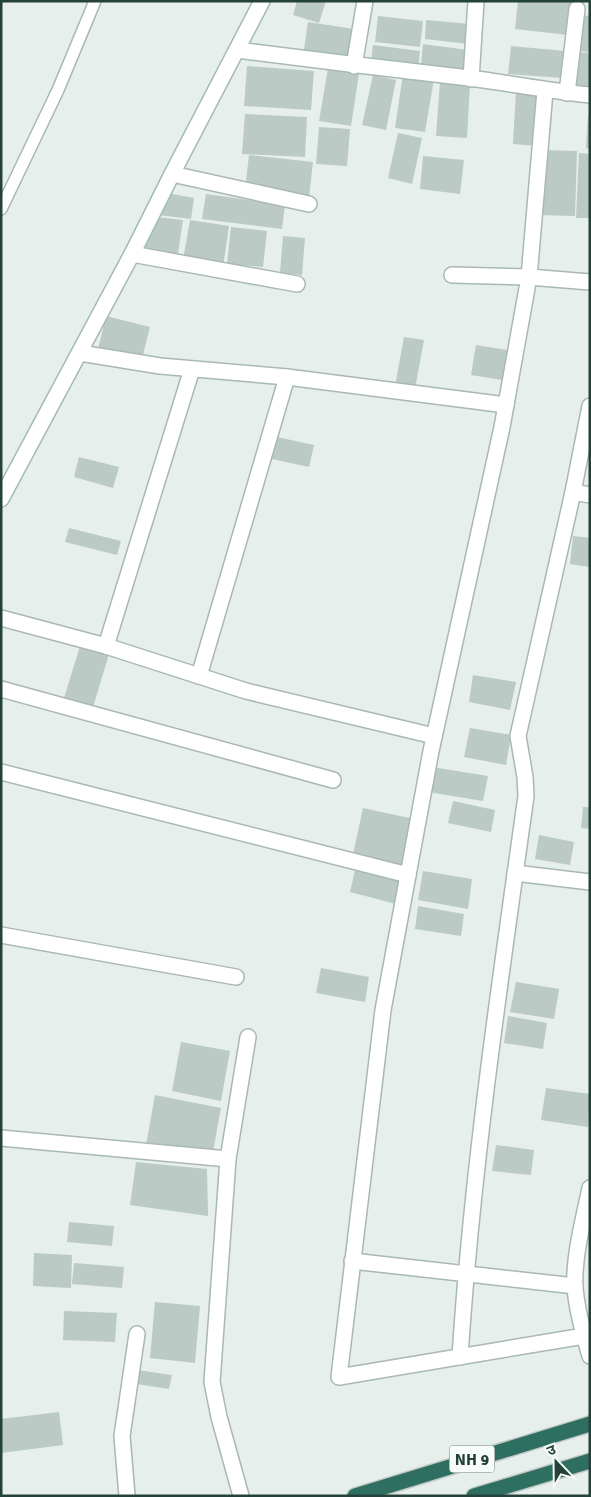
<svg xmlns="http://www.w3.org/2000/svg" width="591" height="1497" font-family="Signika,'Noto Sans Devanagari',sans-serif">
  <rect width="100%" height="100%" fill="#e6efeb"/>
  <!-- building -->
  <g fill="#bbcac4">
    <polygon points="297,1 326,1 319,23 293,15"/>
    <polygon points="518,1 572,1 568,35 515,29"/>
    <polygon points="582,15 590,16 590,52 578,51"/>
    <polygon points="378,16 423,21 420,47 375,42"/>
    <polygon points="426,20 471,24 469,44 425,39"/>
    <polygon points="308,22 354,29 349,63 303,56"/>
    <polygon points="423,44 468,50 466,70 421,66"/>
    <polygon points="373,45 420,51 418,70 371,64"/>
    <polygon points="511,46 565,51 562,78 508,74"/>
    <polygon points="578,52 590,53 590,94 573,92"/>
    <polygon points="247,66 314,71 311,110 244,106"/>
    <polygon points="328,68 359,74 351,126 319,121"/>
    <polygon points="403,74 434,79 425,132 395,128"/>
    <polygon points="373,75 396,80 386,130 362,125"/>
    <polygon points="440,82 470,84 467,138 436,136"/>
    <polygon points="516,92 542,93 538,146 513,144"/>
    <polygon points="245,114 307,117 305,157 242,154"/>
    <polygon points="588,116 590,116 590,149 586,148"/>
    <polygon points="319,127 350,129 347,166 316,164"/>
    <polygon points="398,133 422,138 412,184 388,178"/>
    <polygon points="544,150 577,151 575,216 541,215"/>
    <polygon points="579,153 590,154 590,218 576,218"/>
    <polygon points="249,155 313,162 309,197 245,190"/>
    <polygon points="423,156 464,160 460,194 420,189"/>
    <polygon points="167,193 194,198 191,219 158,215"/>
    <polygon points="206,194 285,205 282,229 202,219"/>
    <polygon points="156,217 183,220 177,260 141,252"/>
    <polygon points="190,220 229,226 223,267 183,260"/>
    <polygon points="231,227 267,231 263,267 227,264"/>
    <polygon points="283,236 305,238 302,275 280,273"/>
    <polygon points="106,316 150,327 142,359 98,349"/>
    <polygon points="404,337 424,340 415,389 395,386"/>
    <polygon points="476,345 513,351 509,381 471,375"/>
    <polygon points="277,437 314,445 309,467 272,459"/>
    <polygon points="79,457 119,467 113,488 74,477"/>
    <polygon points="69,528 121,541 117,555 65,542"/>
    <polygon points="573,536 590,538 590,567 570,564"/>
    <polygon points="81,643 110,651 93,707 64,698"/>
    <polygon points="473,675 516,682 510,710 469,702"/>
    <polygon points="470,728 511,735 506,765 464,757"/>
    <polygon points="432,767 488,776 483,801 428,792"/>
    <polygon points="453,801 495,810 491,832 448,823"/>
    <polygon points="583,807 590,807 590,829 581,828"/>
    <polygon points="363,808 414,819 403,870 352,859"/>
    <polygon points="539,835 574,842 570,865 535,859"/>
    <polygon points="356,866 403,877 396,904 350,892"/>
    <polygon points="423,871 472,879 468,909 418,900"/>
    <polygon points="418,906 464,914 461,936 415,929"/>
    <polygon points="321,968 369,977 365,1002 316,993"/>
    <polygon points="516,982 559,989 554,1019 510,1012"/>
    <polygon points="508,1016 547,1023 543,1049 504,1043"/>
    <polygon points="181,1042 230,1051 221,1101 172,1091"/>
    <polygon points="546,1088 590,1094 588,1127 541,1120"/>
    <polygon points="155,1095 221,1108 212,1157 146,1145"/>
    <polygon points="496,1145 534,1150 531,1175 492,1171"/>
    <polygon points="136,1162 207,1169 208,1216 130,1205"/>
    <polygon points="69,1222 114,1226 112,1246 67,1242"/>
    <polygon points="34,1253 72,1255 71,1288 33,1286"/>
    <polygon points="74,1263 124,1267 122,1288 72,1284"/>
    <polygon points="155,1302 200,1306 195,1363 150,1358"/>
    <polygon points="64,1311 117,1313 115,1342 63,1340"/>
    <polygon points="138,1370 172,1375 169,1389 136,1384"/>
    <polygon points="59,1412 63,1445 1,1453 1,1419"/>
  </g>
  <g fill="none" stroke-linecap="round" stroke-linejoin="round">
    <!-- lane casing -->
    <g stroke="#a8b8b2" stroke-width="14">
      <polyline id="lane" points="1,209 58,90 95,1"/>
    </g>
    <!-- street casing -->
    <g stroke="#a8b8b2" stroke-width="18">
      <g id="street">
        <path d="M237,50C314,60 392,69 469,78C509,83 549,91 590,95"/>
        <polyline points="354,66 365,1"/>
        <polyline points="471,79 476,1"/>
        <polyline points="545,91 529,277 502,427 431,751 383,1010 339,1377 584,1336"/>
        <polyline points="567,93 577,9"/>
        <polyline points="172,174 309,204"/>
        <polyline points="132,254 297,284"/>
        <polyline points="452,275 529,277 590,282"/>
        <polyline points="80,353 160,366 287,377 506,405"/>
        <polyline points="573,492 590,495"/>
        <polyline points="1,618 106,646 246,691 434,736"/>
        <polyline points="106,646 192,369"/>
        <polyline points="199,676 287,377"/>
        <polyline points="1,689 333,780"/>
        <polyline points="1,772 408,875"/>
        <polyline points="515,873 590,882"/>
        <polyline points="1,935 236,977"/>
        <polyline points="1,1138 228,1159"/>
        <path d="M590,1188C584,1217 573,1258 575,1288C577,1311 583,1333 590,1356"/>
        <polyline points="352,1261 575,1286"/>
        <path d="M460,1357C472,1169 500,982 526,796L525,777L518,736L573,492L590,406"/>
        <polyline points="127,1496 122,1436 137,1334"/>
        <polyline points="241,1496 219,1417 212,1382 228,1159 248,1037"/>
      </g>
    </g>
    <!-- secondary casing -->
    <g stroke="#a4bbb3" stroke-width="18">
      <polyline id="secondary" points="1,499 132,254 172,174 262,1"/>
    </g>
    <!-- highway casing -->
    <g stroke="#c2cac8" stroke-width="18">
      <g id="highway">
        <polyline points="355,1496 590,1424"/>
        <polyline points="474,1496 590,1461"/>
      </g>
    </g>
    <!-- lane -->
    <use href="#lane" stroke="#fff" stroke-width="11"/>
    <!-- street -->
    <use href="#street" stroke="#fff" stroke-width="15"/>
    <!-- secondary -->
    <use href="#secondary" stroke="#fff" stroke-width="15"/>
    <!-- highway -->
    <use href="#highway" stroke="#2f6f62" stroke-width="15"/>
  </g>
  <g text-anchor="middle" stroke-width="5" stroke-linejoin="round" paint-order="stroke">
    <!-- shield labels -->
    <rect fill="#f7fbf9" stroke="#637a73" stroke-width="1" x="449.5" y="1445.5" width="45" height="27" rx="4"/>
    <g font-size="16" font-weight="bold" fill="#24423a">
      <text x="472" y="1465">NH 9</text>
    </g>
  </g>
  <!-- border -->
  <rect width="591" height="1497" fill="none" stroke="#24423a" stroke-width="5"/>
  <!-- north arrow -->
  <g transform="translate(556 1462) rotate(338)" stroke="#f7fbf9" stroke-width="4" paint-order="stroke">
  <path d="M0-4L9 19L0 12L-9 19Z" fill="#24423a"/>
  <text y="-8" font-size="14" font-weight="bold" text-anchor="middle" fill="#24423a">उ</text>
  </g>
</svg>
